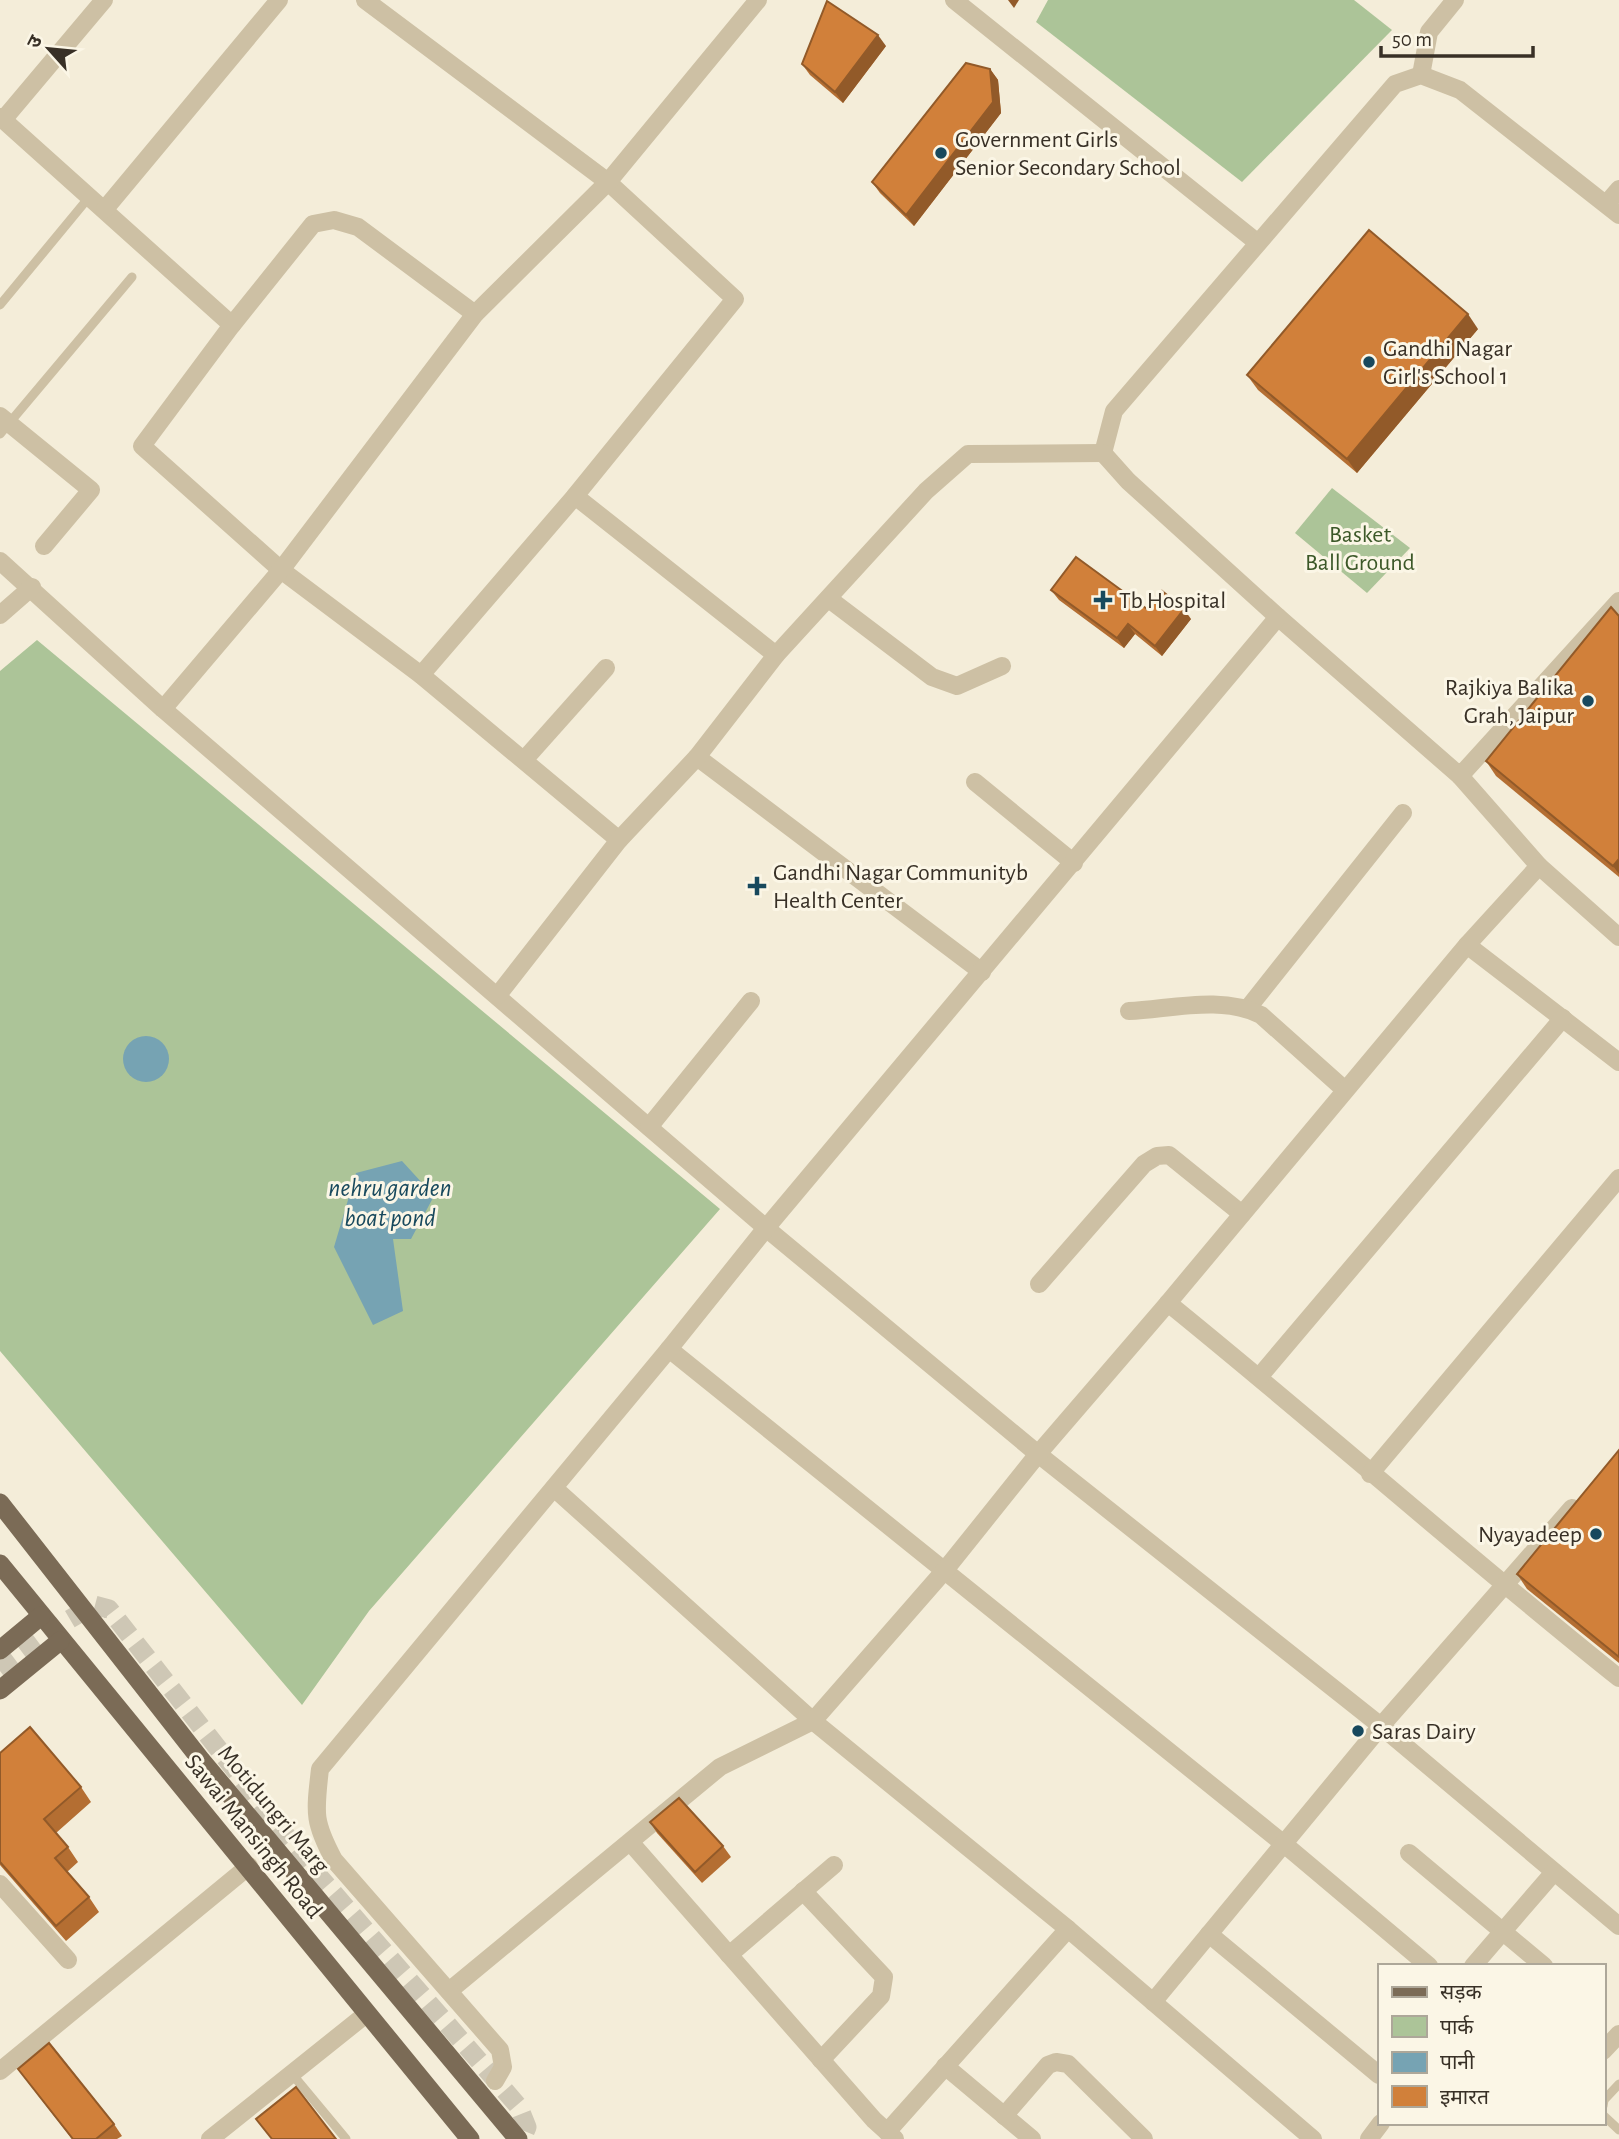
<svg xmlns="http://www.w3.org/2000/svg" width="1619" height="2139" font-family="'Alegreya Sans','Noto Sans Devanagari',sans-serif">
  <rect width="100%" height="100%" fill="#f4edd9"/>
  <!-- green -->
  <g fill="#acc498">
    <polygon points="1048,0 1354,0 1392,30 1242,182 1036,22"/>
    <polygon points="1332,488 1410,548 1367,593 1295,533"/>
    <polygon points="37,640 720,1209 369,1611 302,1705 0,1351 0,671"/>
  </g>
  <!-- water -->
  <g fill="#76a3b3">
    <circle cx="146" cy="1059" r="23"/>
    <polygon points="402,1161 434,1196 411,1239 393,1239 403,1311 373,1325 334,1247 356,1173"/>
  </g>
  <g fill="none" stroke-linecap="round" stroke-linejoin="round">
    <!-- primary-tunnel -->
    <polyline stroke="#cec7b5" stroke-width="19" stroke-dasharray="19 10" stroke-linecap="butt" points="0,1671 65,1622 94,1605 109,1609 310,1866 519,2107 527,2127 522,2139"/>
    <!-- service -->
    <g stroke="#cdc0a4" stroke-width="9">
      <polyline points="0,305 90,196"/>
      <polyline points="0,434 132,277"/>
      <polyline points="292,2074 346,2139"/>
      <polyline points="1603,2106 1604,2100 1619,2084"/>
      <polyline points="1603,2115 1619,2130"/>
    </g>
    <!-- minor -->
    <g stroke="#cdc0a4" stroke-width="18">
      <polyline points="365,0 608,182 735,299 575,496 421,675"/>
      <polyline points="954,0 1258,243"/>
      <polyline points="1421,75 1429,32 1455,0"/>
      <polyline points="0,117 232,325"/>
      <polyline points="3,120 104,0"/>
      <polyline points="1607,203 1619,189"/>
      <polyline points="105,209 279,0"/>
      <polyline points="1619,215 1460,90 1421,75 1395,84 1114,411 1103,453 1128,481 1278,617 1460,776 1619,601"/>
      <polyline points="475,314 358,227 334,220 313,224 232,325 142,446 281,570 421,675 619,840"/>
      <polyline points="0,416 91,490 44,546"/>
      <polyline points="575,496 776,655"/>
      <polyline points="0,561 163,709 766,1228 1038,1454 1381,1726 1619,1926"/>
      <polyline points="829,599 932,677 957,686 1002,666"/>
      <polyline points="0,615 32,587"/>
      <polyline points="163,709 281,570 475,314 608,182 758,0"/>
      <polyline points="697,757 982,972"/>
      <polyline points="524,760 606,668"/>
      <polyline points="1460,776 1539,866 1619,937"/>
      <polyline points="975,782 1074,863"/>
      <polyline points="1467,945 1619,1062"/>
      <polyline points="498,995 619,840 697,757 776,655 926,491 968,454 1103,453"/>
      <polyline points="1248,1008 1403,813"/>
      <path d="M1129,1011C1171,1009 1222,995 1261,1015L1345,1090"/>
      <polyline points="649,1127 751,1001"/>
      <polyline points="1039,1284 1144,1164 1157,1156 1169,1155 1242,1214"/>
      <path d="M1168,1303C1320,1426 1466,1556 1619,1678"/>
      <polyline points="669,1349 1284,1844 1429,1966"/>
      <polyline points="1259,1377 1563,1018"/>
      <polyline points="1370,1474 1619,1178"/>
      <polyline points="554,1488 813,1721 1068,1929 1313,2139"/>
      <polyline points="631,1843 874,2120 895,2139"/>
      <polyline points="1409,1853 1544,1966"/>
      <polyline points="0,1884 68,1960"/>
      <polyline points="803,1891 884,1977 881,1996 821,2060"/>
      <polyline points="1209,1934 1379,2075"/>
      <polyline points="729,1955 834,1865"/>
      <polyline points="1473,1966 1554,1872"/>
      <polyline points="449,1991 720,1767 813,1721 945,1570 1038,1454 1168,1303 1467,945 1539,866"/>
      <polyline points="1153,2002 1381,1726 1572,1508"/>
      <polyline points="1603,2051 1619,2034"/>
      <polyline points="945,2066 1032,2139"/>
      <polyline points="0,2071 249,1866"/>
      <path d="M495,2081L503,2067L500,2050L334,1860C313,1821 315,1813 320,1769L669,1349L766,1228L1278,617"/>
      <polyline points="1004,2116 1048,2065 1056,2062 1068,2064 1144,2139"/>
      <polyline points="887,2132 1068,1929"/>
      <polyline points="210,2139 365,2015"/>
      <polyline points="1369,2139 1381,2123"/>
    </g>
    <!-- primary -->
    <g stroke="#7b6b56" stroke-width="19">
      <polyline points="0,1503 201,1760 518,2139"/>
      <polyline points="0,1564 470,2139"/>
      <polyline points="0,1650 41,1616"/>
      <polyline points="0,1690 60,1641"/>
    </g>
  </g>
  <!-- wall -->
  <g fill="#b46e32">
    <polygon points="886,46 843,103 810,75 802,64"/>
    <polygon points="990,69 998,80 1001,113 914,226 880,193 872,182"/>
    <polygon points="1478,329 1357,473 1258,390 1247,375"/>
    <polygon points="1051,590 1147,609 1191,619 1162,656 1135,634 1124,648 1059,600"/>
    <polygon points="1619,616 1619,877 1496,776 1486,761"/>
    <polygon points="1619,1450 1619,1663 1527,1589 1517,1574"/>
    <polygon points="0,1753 81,1787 91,1802 56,1833 68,1847 78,1862 67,1872 89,1897 99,1912 66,1941 0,1865"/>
    <polygon points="650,1822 723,1846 731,1857 702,1883 657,1833"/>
    <polygon points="18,2069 114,2124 122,2136 117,2139 72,2139"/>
  </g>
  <!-- shaded-wall -->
  <g fill="#925a29">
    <polygon points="1008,0 1019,0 1014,8"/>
    <polygon points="878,35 886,46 843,103 835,92"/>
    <polygon points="990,69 998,80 1001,113 914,226 906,215"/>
    <polygon points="1468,314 1478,329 1357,473 1347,459"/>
    <polygon points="1184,609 1191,619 1162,656 1155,646"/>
    <polygon points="1128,624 1135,634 1124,648 1117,638"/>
    <polygon points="1619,859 1619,874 1613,866"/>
  </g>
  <!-- building -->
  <g fill="#d1803a" stroke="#925a29" stroke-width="2">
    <polygon points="827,1 878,35 835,92 802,64"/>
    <polygon points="966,63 990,69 993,102 906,215 872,182"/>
    <polygon points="1369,230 1468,314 1347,459 1247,375"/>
    <polygon points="1076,557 1147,609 1162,591 1184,609 1155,646 1128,624 1117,638 1051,590"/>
    <polygon points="1611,607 1619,616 1619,859 1613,866 1486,761"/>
    <polygon points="1619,1450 1619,1657 1517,1574"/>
    <polygon points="30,1727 81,1787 44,1819 68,1847 55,1858 89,1897 56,1926 0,1862 0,1753"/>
    <polygon points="679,1798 723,1846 695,1872 650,1822"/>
    <polygon points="49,2043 114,2124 96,2139 73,2139 18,2069"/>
    <polygon points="296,2087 336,2139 272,2139 256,2119"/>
  </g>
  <!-- markers -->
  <g fill="#18495d" stroke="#fbf6e6" stroke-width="2.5">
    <circle cx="941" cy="153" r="7"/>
    <circle cx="1369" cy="362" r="7"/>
    <path d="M1099.5 589.5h7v7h7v7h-7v7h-7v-7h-7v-7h7z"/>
    <circle cx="1588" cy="701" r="7"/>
    <path d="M753.5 875.5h7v7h7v7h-7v7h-7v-7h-7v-7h7z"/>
    <circle cx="1596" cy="1534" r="7"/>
    <circle cx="1358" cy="1731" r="7"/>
  </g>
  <g text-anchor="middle" stroke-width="6" stroke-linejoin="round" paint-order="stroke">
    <!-- poi labels -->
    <g font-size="24" fill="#383026" stroke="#fbf6e6" text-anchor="start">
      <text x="955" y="147">Government Girls<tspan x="955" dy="28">Senior Secondary School</tspan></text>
      <text x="1383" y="356">Gandhi Nagar<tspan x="1383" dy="28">Girl's School 1</tspan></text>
      <text x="1119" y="608">Tb Hospital</text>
      <text x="1574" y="695" text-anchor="end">Rajkiya Balika<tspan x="1574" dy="28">Grah, Jaipur</tspan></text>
      <text x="773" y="880">Gandhi Nagar Communityb<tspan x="773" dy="28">Health Center</tspan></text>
      <text x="1582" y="1542" text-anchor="end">Nyayadeep</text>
      <text x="1372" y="1739">Saras Dairy</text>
    </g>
    <!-- park labels -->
    <g font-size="24" fill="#3c5828" stroke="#fbf6e6">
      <text x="1360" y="542">Basket<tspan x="1360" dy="28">Ball Ground</tspan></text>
    </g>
    <!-- street labels -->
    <g font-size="24" fill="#383026" stroke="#fbf6e6">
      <text transform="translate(274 1809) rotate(50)" y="8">Motidungri Marg</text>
      <text transform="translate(254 1836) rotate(51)" y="8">Sawai Mansingh Road</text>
    </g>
    <!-- water labels -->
    <g font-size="26" font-style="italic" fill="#18495d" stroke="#fbf6e6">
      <text x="390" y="1196">nehru garden<tspan x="390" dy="30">boat pond</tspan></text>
    </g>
  </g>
  <!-- legend -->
  <rect x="1378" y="1964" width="228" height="161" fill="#fbf6e6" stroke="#ada799" stroke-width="2"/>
  <rect x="1392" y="1987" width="35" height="10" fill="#7b6b56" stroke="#ada799" stroke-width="2"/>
  <text x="1440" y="1999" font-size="21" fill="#383026">सड़क</text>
  <rect x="1392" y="2016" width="35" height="21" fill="#acc498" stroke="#ada799" stroke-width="2"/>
  <text x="1440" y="2034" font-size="21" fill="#383026">पार्क</text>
  <rect x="1392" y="2052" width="35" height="21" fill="#76a3b3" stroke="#ada799" stroke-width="2"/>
  <text x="1440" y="2069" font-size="21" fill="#383026">पानी</text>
  <rect x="1392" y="2086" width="35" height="21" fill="#d1803a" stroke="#ada799" stroke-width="2"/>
  <text x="1440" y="2104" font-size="21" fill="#383026">इमारत</text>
  <!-- north arrow -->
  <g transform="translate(49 49) rotate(297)" stroke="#fbf6e6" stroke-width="5" paint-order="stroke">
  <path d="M0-5L12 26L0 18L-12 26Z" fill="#383026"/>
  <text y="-10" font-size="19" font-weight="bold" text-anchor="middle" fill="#383026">उ</text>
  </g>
  <!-- scale -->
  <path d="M1381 46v10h152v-10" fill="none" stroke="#383026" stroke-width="3.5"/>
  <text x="1392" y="46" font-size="21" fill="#383026" stroke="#fbf6e6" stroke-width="5" paint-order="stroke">50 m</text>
</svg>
